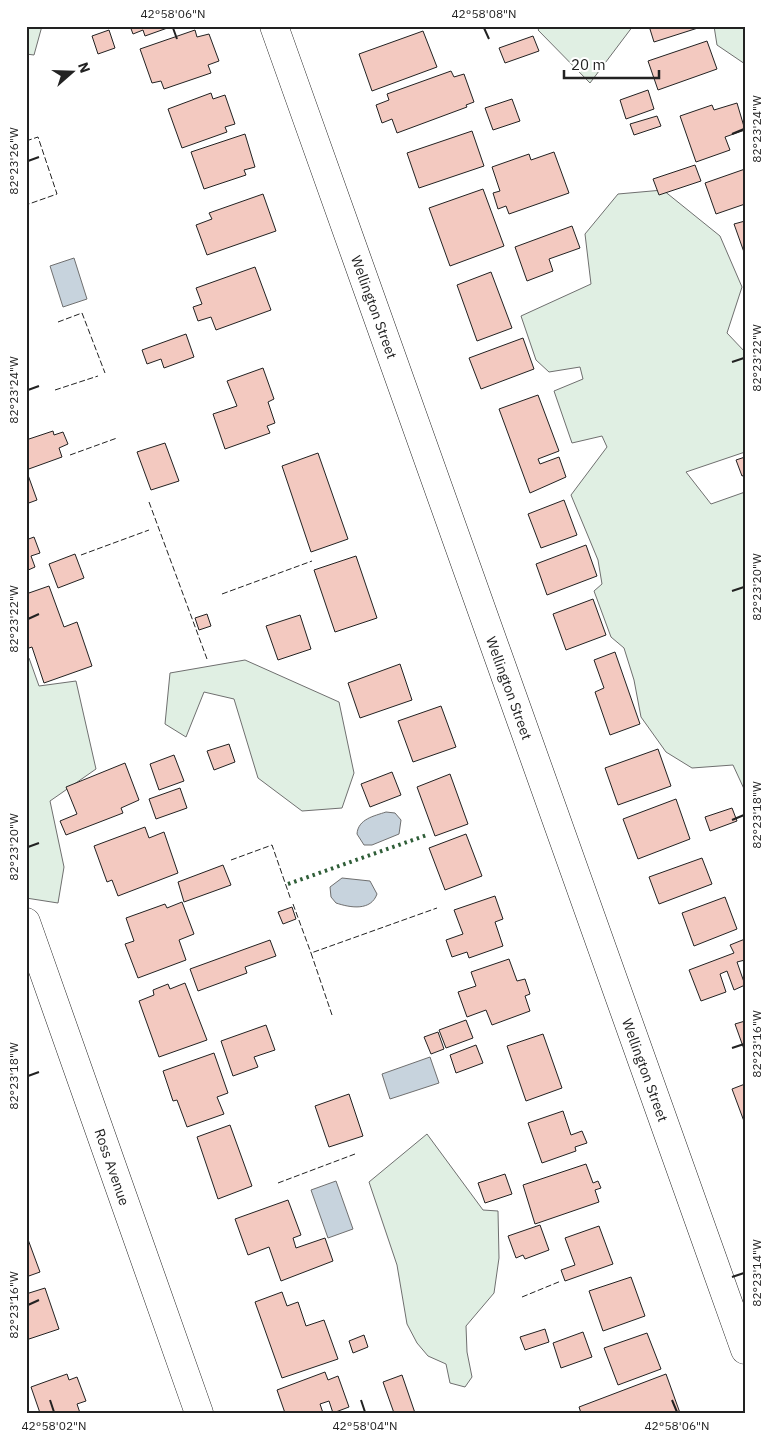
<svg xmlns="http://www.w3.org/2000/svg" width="771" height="1439" font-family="'IBM Plex Sans',sans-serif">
  <rect width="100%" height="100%" fill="#fff"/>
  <!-- green -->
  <g fill="#e0efe3" stroke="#6f6f6f">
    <polygon points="26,26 42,26 34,55 26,54"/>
    <polygon points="541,26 633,26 590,83 538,30"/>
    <polygon points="714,26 745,26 745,64 717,45"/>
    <polygon points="663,190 720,236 742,287 727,333 745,352 745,452 686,472 711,504 745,492 745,791 733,765 692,768 666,752 641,717 634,680 624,648 611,637 594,591 602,584 598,560 571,495 607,447 602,436 572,443 554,391 583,379 580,367 549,372 536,360 521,316 591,284 585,234 618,194"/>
    <polygon points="26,658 29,658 39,686 76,681 96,769 50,801 64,867 58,903 26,898"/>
    <polygon points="245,660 339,702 354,773 342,808 302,811 258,778 234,699 204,692 186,737 165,724 170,673"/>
    <polygon points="427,1134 483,1210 498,1211 499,1258 494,1293 466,1326 467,1352 472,1377 465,1387 450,1383 446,1364 428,1356 417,1343 407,1324 397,1265 369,1182"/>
  </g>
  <!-- water -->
  <g fill="#c7d3dd" stroke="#6f6f6f">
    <polygon points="74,258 87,299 63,307 50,266"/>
    <path d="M386,812L395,813L401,820L399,834L372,845H364L357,834C358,819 374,816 386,812Z"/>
    <path d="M342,878L370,881L377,894C371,911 351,908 336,903L331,897L330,887Z"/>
    <polygon points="430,1057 439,1083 390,1099 382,1074"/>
    <polygon points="336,1181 353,1229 328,1238 311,1190"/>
  </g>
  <!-- building -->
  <g fill="#f3c9c0" stroke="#222">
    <polygon points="130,26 173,26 145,36 143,30 133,34"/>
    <polygon points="649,26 701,26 701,27 654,42"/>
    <polygon points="109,30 115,48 98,54 92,36"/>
    <polygon points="195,30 197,37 209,34 219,61 208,65 211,73 164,89 161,81 152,83 140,49"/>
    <polygon points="423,31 437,67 372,91 359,54"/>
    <polygon points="533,36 539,51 505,63 499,48"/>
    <polygon points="707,41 717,69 658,90 648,61"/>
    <polygon points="451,71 454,77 464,74 474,102 466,105 467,107 397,133 392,119 382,123 376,105 389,100 387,94"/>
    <polygon points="648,90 654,109 626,119 620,100"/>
    <polygon points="211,93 213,99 225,95 235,124 225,127 227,132 182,148 168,109"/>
    <polygon points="512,99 520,121 493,130 485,108"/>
    <polygon points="737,103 745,130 725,137 730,150 696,162 680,116 712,105 714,110"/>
    <polygon points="657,116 661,126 634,135 630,124"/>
    <polygon points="472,131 484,166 419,188 407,153"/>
    <polygon points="245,134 255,167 244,170 246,175 204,189 191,152"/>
    <polygon points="554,152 569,193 509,214 506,206 498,209 493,193 500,191 492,167 529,154 531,160"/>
    <polygon points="695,165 701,181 659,195 653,179"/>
    <polygon points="745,169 745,204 716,214 705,183"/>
    <polygon points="483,189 504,246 450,266 429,208"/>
    <polygon points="263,194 276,231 207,255 196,225 212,219 209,213"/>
    <polygon points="745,221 745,255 734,224"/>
    <polygon points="572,226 580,248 549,259 553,271 527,281 515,247"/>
    <polygon points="255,267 271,310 216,330 211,317 198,321 193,307 202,304 196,288"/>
    <polygon points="491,272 512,328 477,341 457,285"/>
    <polygon points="186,334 194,357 164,368 161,359 147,364 142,350"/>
    <polygon points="523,338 534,369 481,389 469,358"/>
    <polygon points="263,368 274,399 268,402 275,423 267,426 270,433 225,449 213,414 237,406 227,381"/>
    <polygon points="538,395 559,451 538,459 540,464 559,457 566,477 530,493 499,409"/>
    <polygon points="53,431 54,435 63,432 68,444 59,448 62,457 26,470 26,440"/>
    <polygon points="165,443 179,481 151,490 137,452"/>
    <polygon points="318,453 348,539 311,552 282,466"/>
    <polygon points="745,457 745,475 742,476 736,460"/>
    <polygon points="28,475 37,500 26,504 26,476"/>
    <polygon points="564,500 577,535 541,548 528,514"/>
    <polygon points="34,537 40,553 31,556 35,567 26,571 26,540"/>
    <polygon points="586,545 597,576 547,595 536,564"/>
    <polygon points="75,554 84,578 58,588 49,564"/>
    <polygon points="356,556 377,618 335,632 314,570"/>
    <polygon points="49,586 64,627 77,622 92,666 44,683 32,647 26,649 26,594"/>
    <polygon points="593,599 606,635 566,650 553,614"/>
    <polygon points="207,614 211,626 199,630 195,618"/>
    <polygon points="300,615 311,649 278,660 266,626"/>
    <polygon points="615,652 640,724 610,735 595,692 604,688 594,660"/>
    <polygon points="400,664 412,700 360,718 348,683"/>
    <polygon points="441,706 456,747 413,762 398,721"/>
    <polygon points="229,744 235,762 214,770 207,751"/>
    <polygon points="658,749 671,786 618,805 605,768"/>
    <polygon points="174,755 184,781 159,790 150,764"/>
    <polygon points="125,763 139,800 121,808 123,813 66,835 60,821 77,814 66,787"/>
    <polygon points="392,772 401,795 370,807 361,784"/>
    <polygon points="450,774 468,824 435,836 417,787"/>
    <polygon points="180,788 187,808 156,819 149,799"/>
    <polygon points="676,799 690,839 638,859 623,819"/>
    <polygon points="732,808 737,821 710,831 705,817"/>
    <polygon points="145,827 149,838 164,832 178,873 118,896 112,880 107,882 94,846"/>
    <polygon points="466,834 482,876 445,890 429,848"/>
    <polygon points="702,858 712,884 659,904 649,877"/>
    <polygon points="223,865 231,885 184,902 178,882"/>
    <polygon points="495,896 503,919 495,922 503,946 469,958 467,952 452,957 446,940 463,934 454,910"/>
    <polygon points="725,897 737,929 694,946 682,913"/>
    <polygon points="182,902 194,934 179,940 186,960 138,978 125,944 134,941 126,918 165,904 167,908"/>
    <polygon points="292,907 296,919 283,924 278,912"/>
    <polygon points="745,939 745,960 737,962 745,985 734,990 727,971 720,974 726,992 701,1001 689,970 734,953 730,945"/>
    <polygon points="270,940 276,956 245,967 247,973 198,991 190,969"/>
    <polygon points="509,959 517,981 525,979 530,994 525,996 530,1011 492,1025 486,1010 467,1017 458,992 476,986 471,972"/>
    <polygon points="185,983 207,1040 159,1057 139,1001 154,995 153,990 168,984 170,989"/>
    <polygon points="466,1020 473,1038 446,1048 439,1030"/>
    <polygon points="745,1021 745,1052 735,1024"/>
    <polygon points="266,1025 275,1050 254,1057 258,1067 233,1076 221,1041"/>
    <polygon points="438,1032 444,1049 431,1054 424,1037"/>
    <polygon points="543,1034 562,1088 526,1101 507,1046"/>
    <polygon points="476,1045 483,1063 456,1073 450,1055"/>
    <polygon points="214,1053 228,1093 217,1097 224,1114 187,1127 177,1100 173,1101 163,1071"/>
    <polygon points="745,1084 745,1124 732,1089"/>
    <polygon points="349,1094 363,1136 329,1147 315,1106"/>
    <polygon points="563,1111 571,1135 582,1131 587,1143 575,1147 576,1151 542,1163 528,1123"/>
    <polygon points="230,1125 252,1186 218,1199 197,1137"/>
    <polygon points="586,1164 593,1183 598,1181 601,1188 595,1190 599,1202 535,1224 523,1185"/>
    <polygon points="505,1174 512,1194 485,1203 478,1183"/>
    <polygon points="288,1200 301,1235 293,1238 296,1248 325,1238 333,1261 281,1281 269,1247 248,1255 235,1219"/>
    <polygon points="540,1225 549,1250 525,1259 523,1255 516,1258 508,1236"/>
    <polygon points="599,1226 613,1264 565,1281 561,1270 575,1265 565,1238"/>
    <polygon points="26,1234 40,1272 26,1277"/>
    <polygon points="631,1277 645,1316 603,1331 589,1291"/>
    <polygon points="45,1288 59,1329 26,1340 26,1294"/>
    <polygon points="282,1292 287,1306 298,1302 306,1326 324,1320 338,1359 282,1378 255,1302"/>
    <polygon points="545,1329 549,1342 525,1350 520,1337"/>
    <polygon points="583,1332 592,1357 561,1368 553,1343"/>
    <polygon points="647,1333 661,1369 618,1385 604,1348"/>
    <polygon points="364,1335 368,1347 353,1353 349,1341"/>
    <polygon points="325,1372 328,1380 338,1376 349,1407 333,1413 329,1401 320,1404 323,1413 285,1413 277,1390"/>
    <polygon points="67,1374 69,1380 77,1377 86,1401 77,1404 80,1413 40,1413 31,1387"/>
    <polygon points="666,1374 680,1413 581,1413 579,1407"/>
    <polygon points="402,1375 415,1413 394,1413 383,1382"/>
  </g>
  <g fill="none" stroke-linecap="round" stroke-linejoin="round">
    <!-- minor casing -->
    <g stroke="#222" stroke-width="29">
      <polyline id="minor" points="26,922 199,1413"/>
    </g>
    <!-- secondary casing -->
    <g stroke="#222" stroke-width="29">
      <polyline id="secondary" points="274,26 745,1350"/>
    </g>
    <!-- minor -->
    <use href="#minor" stroke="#fff" stroke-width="28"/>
    <!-- secondary -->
    <use href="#secondary" stroke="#fff" stroke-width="28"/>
    <!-- hedge -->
    <polyline stroke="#2f5e38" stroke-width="4" stroke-dasharray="2.5 4" stroke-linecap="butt" points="288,884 427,835"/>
    <!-- fence -->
    <g stroke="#222" stroke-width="1" stroke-dasharray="6 2.5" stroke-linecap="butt">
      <polyline points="26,141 38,137 57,194 26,205"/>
      <polyline points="58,322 82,313 105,373"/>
      <polyline points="55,390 98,376"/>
      <polyline points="70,455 117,438"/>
      <polyline points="149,502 207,659"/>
      <polyline points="81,555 149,530"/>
      <polyline points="222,594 312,561"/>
      <polyline points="231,860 272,845 291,900"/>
      <polyline points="293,904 311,953"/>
      <polyline points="332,1015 311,953 437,908"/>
      <polyline points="278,1183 355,1154"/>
      <polyline points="522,1297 561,1281"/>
    </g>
  </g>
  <!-- ticks -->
  <path fill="none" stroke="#222" stroke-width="2" d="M173,28L177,39M484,28L489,39M732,134L744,129M28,161L39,157M732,362L744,358M28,390L39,386M732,591L744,587M28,619L39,614M732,820L744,815M28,847L39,843M732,1048L744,1044M28,1076L39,1072M732,1277L744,1273M28,1305L39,1300M50,1400L54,1412M361,1400L365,1412M672,1400L677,1412"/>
  <g text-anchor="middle" stroke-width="4" stroke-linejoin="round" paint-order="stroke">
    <!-- street labels -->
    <g font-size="14" fill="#222" stroke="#fff">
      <text transform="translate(374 307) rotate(70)" y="5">Wellington Street</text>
      <text transform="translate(509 688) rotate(70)" y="5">Wellington Street</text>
      <text transform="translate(645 1070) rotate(70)" y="5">Wellington Street</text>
      <text transform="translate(112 1167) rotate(71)" y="5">Ross Avenue</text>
    </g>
  </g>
  <!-- border -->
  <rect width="771" height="1439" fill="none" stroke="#ffffff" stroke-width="55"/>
  <!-- north arrow -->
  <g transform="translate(72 72) rotate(70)" stroke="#ffffff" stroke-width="4" paint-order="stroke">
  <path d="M0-4L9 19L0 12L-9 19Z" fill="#222222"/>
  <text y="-8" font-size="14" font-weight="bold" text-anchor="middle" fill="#222222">N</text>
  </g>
  <!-- scale -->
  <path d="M564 70v8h95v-8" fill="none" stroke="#222222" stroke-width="2.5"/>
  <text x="571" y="70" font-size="15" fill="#222222" stroke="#ffffff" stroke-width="4" paint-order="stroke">20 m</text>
  <rect x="28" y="28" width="716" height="1384" fill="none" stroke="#222" stroke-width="2"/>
  <g font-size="12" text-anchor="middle" fill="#222">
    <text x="173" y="18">42°58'06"N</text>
    <text x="484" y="18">42°58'08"N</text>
    <text transform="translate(757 129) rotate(-90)" y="4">82°23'24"W</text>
    <text transform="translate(14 161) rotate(-90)" y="4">82°23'26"W</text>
    <text transform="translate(757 358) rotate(-90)" y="4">82°23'22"W</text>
    <text transform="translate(14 390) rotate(-90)" y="4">82°23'24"W</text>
    <text transform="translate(757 587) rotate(-90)" y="4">82°23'20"W</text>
    <text transform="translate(14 619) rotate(-90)" y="4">82°23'22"W</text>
    <text transform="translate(757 815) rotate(-90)" y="4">82°23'18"W</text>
    <text transform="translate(14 847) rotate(-90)" y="4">82°23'20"W</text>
    <text transform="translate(757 1044) rotate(-90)" y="4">82°23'16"W</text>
    <text transform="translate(14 1076) rotate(-90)" y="4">82°23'18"W</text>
    <text transform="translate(757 1273) rotate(-90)" y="4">82°23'14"W</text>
    <text transform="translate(14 1305) rotate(-90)" y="4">82°23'16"W</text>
    <text x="54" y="1430">42°58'02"N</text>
    <text x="365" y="1430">42°58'04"N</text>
    <text x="677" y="1430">42°58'06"N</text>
  </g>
</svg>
